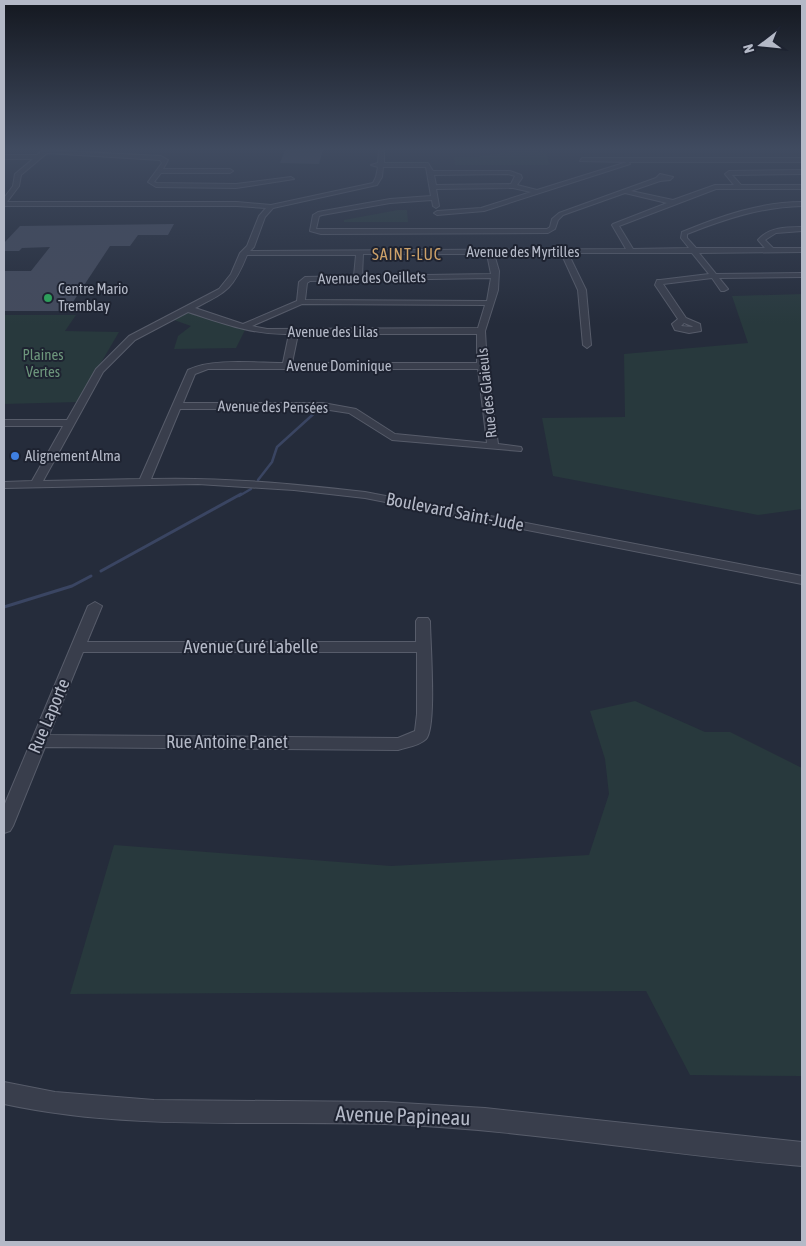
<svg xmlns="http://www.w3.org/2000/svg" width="806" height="1246" font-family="'Asap Condensed',sans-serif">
  <rect width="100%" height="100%" fill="#252c3b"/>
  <!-- green -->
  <g fill="#28393d">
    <polygon points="519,150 548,152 546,154 550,165 455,165 454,157 477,157"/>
    <polygon points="398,210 407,210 408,222 344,222 344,220"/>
    <polygon points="802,294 802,509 758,515 553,476 542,418 625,417 624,354 748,343 732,296"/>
    <polygon points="188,312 245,330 236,348 174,349 178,336 191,326 171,319"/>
    <polygon points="4,315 76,315 65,331 119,332 78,402 4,404"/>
    <polygon points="635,701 705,732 730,732 802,768 802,1076 690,1075 646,991 70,994 114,845 391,866 589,855 609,794 605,759 590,711"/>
  </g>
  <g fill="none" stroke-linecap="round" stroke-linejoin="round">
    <!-- stream-far1 -->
    <g stroke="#3a4562" stroke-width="2.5">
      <polyline points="258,480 272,462 277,447 319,409"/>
      <polyline points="239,496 251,489"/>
    </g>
    <!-- stream -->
    <g stroke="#3a4562" stroke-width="3">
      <polyline points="101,571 241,494"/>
      <polyline points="4,607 72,586 91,576"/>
    </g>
  </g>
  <!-- building -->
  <g fill="#444b5d">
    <polygon points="285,150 323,150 319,164 280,163"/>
    <polygon points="174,224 168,235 138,235 130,246 110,246 67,311 4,311 4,271 31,271 50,247 22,248 19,251 4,251 4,243 20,226"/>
  </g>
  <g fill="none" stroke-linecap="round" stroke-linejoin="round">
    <!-- minor casing -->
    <g stroke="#575c6a" stroke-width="2">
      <g id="minor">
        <path d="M43,150L161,156L168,160L163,169H230L233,171L230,173H161L154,182L157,183L236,184L291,177L294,179L236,188L156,187L148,182L162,163L160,160L47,153L21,175L19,186L7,202H237L271,205L373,183L376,177L378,167L371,165L378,163L379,150H384V163H428L433,171H510L521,175L522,178L517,185L537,190L627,162L580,161L582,158H802V162H629L630,164L484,211L437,215L434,213L437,211L481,208L531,192L513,188L436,189L439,206L436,208L433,206L432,200L390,203L322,215L319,216L316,229H547L550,227L552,219L559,213L656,178L660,174L673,177L670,180L660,181L631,191L673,200L715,185H734L725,174L729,171L802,170V174L732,175L741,185H802V189H716L619,226L633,249L689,248L681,238L682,232C721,216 760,202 802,202V206C761,207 725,219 687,234V238L696,248H765L758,240C769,227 786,227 802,227V231L776,233L765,240L773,248H802V252L699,253L716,274L802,273V277L719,278L728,289L724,291H721L712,278L663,284L686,318L700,324L701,331L689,333L675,330L672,324L678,319L655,285L657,280H660L709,274L692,253H568L586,290L591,345L587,348L583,345L578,290L561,253L494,254L499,271L498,290L485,331L487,366L498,444L521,447L522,449L521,451L392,440L349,413L323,409H180L151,479C223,477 294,484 365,492L802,576V584L365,498L294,490L198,484L4,488V482L32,481L63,426H4V420H67L96,369L129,336L219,289L231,274L240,253L247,246L259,216L266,208L237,206H4V198L13,186L15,174L33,159H4V155H37ZM383,167H426L431,196L390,199L318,212L313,215L310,231L321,234L548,233L555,229L558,220L563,215L625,193L667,203L613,224L612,225L626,249L250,251L254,247L265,217L273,208L377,185L382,177ZM508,174L515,176L511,184L436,185L434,175ZM363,254H487L491,274L362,276ZM247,255H356L354,276L305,277L299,282L297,301L243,324L195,308C226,292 233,290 247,255ZM491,278L487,301L305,300L307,283L310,281ZM302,304L485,305L478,328L267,329L252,326ZM188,312C222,323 253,335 289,334L283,363C256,363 211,358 188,370L140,479L43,481L103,372L135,340ZM684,323L692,326L693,327L681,326ZM298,334H477V363H292ZM208,369H478L487,443L395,434L356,409L323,403H183L195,374Z"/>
        <path d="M95,602L102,606L87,642H416V621L418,618H428L430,621C430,640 437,728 426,739C419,746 407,747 398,750L45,747L13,826L10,831L4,833V806L88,606ZM83,652H417V714L415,731L398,738L49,735Z"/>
        <path d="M4,1082L55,1092L154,1100L385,1102L485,1108L802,1142V1166C663,1155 525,1129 385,1124C258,1120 129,1131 4,1104Z"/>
      </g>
    </g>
    <!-- minor -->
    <use href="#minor" fill="#393e4c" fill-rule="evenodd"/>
  </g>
  <!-- sky -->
  <linearGradient id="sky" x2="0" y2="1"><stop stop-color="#141820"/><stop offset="0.46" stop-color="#404b60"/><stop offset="1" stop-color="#404b60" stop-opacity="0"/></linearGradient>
  <rect width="806" height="324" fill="url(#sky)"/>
  <!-- markers -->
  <circle fill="#2e9e5b" stroke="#1e2331" stroke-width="2" cx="48" cy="298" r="5"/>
  <circle fill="#3f7fe0" stroke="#1e2331" stroke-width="2" cx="15" cy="456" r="5"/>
  <g text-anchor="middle" stroke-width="4" stroke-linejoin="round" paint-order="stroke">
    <!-- far-street labels -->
    <g font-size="15" fill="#b4b9c7" stroke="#1e2331">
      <text x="523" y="257">Avenue des Myrtilles</text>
      <text transform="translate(372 278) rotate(-1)" y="5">Avenue des Oeillets</text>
      <text x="333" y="337">Avenue des Lilas</text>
      <text x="339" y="371">Avenue Dominique</text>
      <text transform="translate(487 393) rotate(-96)" y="5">Rue des Glaieuls</text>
      <text transform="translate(273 407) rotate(1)" y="5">Avenue des Pensées</text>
    </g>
    <!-- far-poi labels -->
    <g font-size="15" fill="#b4b9c7" stroke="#1e2331" text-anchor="start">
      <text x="58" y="294">Centre Mario<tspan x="58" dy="17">Tremblay</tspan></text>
      <text x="25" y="461">Alignement Alma</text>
    </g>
    <!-- far-park labels -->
    <g font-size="15" fill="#6d967c" stroke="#1e2331">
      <text x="43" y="360">Plaines<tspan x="43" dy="17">Vertes</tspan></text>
    </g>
    <!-- far-neighbourhood labels -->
    <g font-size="16" letter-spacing="1" fill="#cda169" stroke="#1e2331">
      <text x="407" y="260">SAINT-LUC</text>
    </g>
    <!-- street labels -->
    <g font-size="18" fill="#b4b9c7" stroke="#1e2331">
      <text transform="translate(455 512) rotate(11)" y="6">Boulevard Saint-Jude</text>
      <text x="251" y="653">Avenue Curé Labelle</text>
      <text transform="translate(49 716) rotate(-67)" y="6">Rue Laporte</text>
      <text x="227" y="748">Rue Antoine Panet</text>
    </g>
    <!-- near-street labels -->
    <g font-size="21" fill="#b4b9c7" stroke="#1e2331">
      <text transform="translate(403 1116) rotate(2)" y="7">Avenue Papineau</text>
    </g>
  </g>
  <!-- border -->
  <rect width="806" height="1246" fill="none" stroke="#b4b9c7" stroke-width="10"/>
  <!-- north arrow -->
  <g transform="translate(761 45) rotate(254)" stroke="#1e2331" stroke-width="4" paint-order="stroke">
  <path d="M0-4L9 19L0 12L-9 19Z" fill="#b4b9c7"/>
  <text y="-8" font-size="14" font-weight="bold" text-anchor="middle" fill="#b4b9c7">N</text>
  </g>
</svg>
